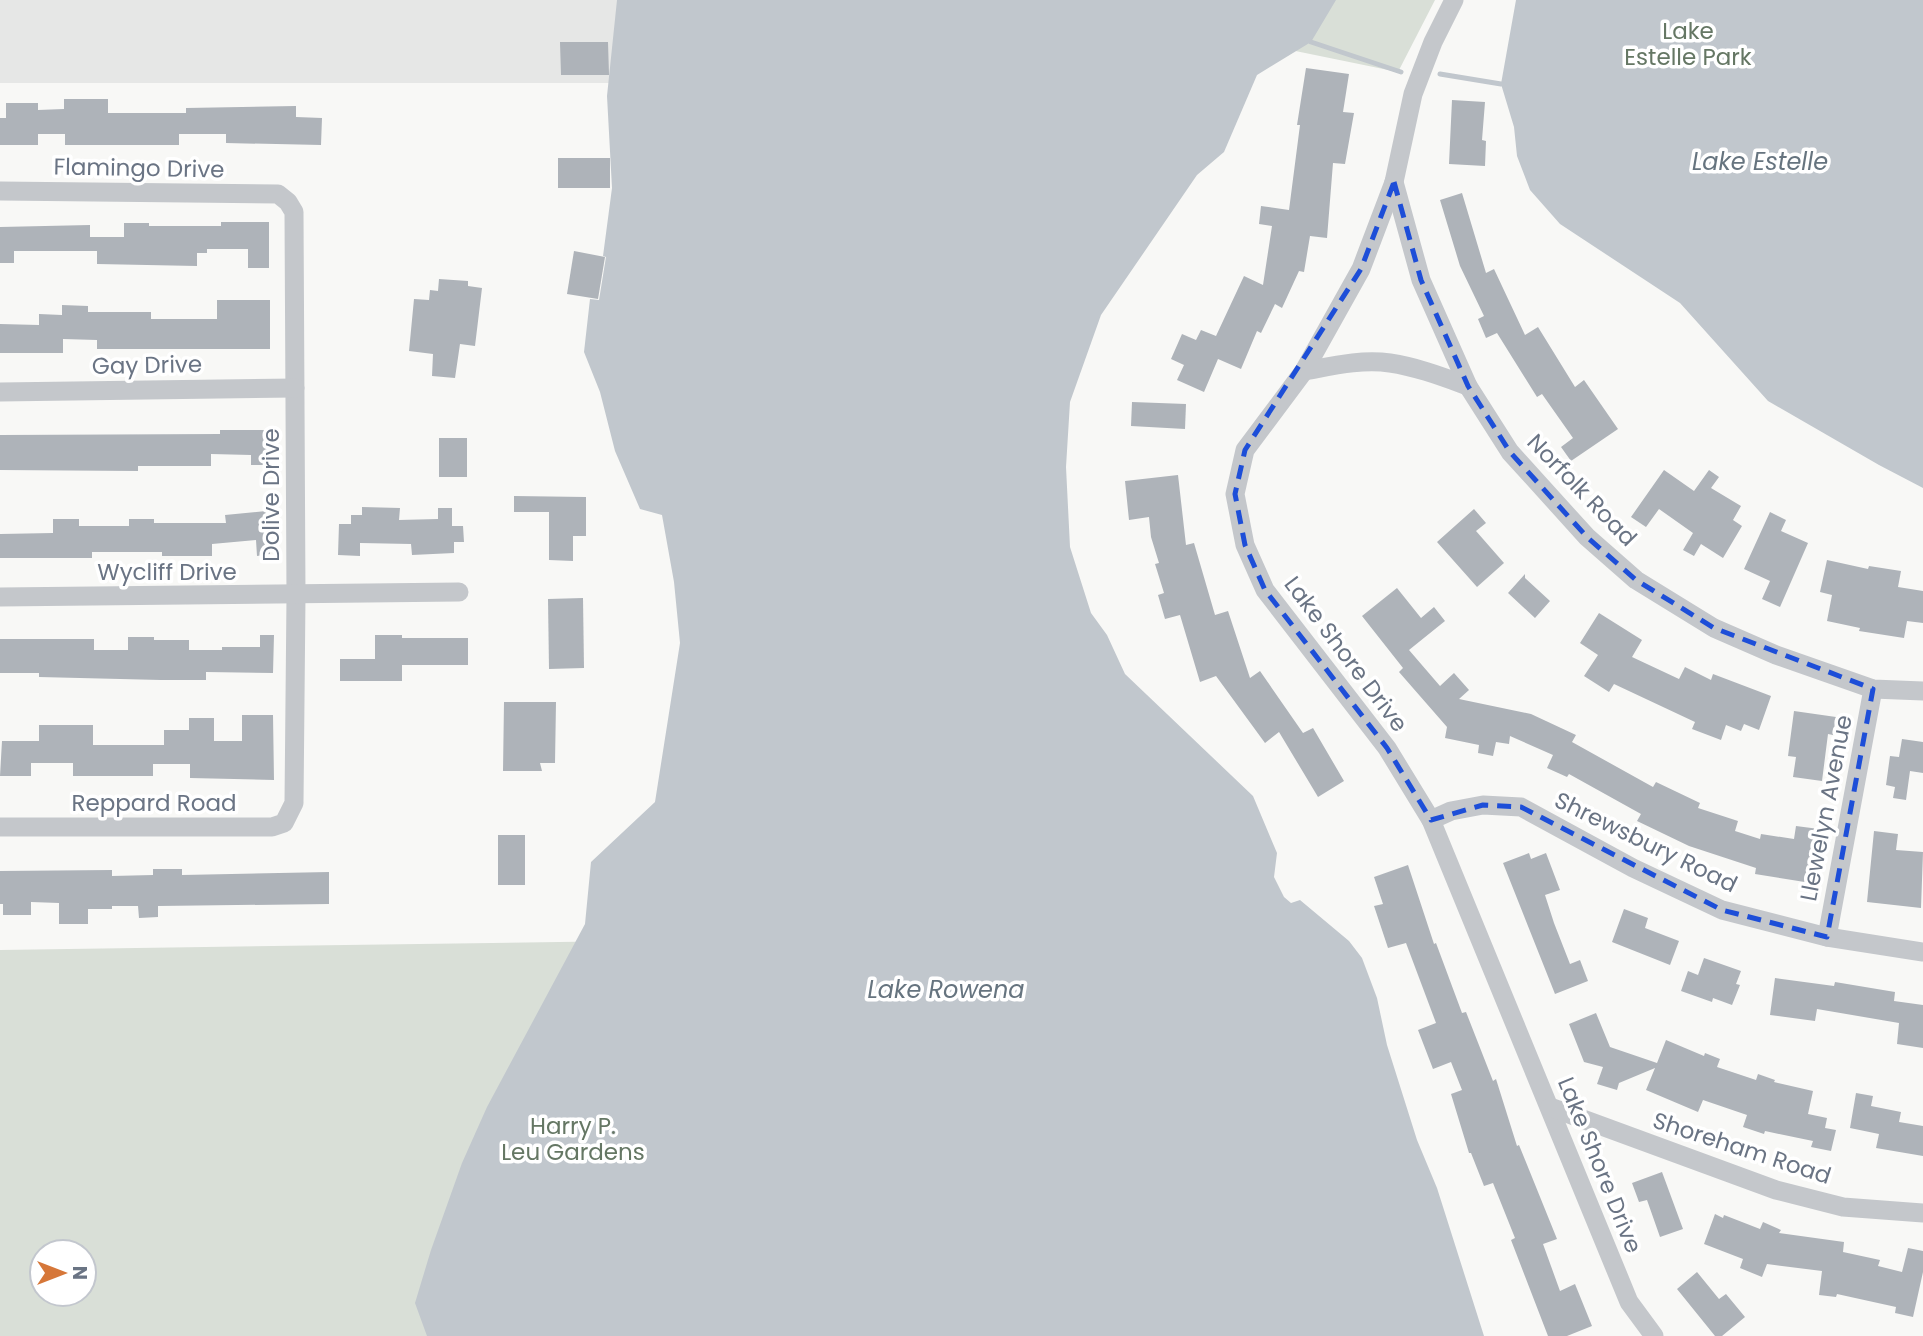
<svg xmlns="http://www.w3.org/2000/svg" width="1923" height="1336" font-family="Poppins,sans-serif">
  <rect width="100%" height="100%" fill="#f8f8f6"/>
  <!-- built -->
  <rect fill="#e6e7e6" x="0" y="0" width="646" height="83"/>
  <!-- green -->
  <g fill="#d9dfd7" fill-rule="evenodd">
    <polygon points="822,0 1435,0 1398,72 1271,46"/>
    <path d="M768,939L774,1336H0V950ZM42,1252H84V1294H42Z"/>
  </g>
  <!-- water -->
  <g fill="#c1c7cd">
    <polygon points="617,0 1336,0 1311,42 1257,75 1224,152 1197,175 1101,315 1070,402 1066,467 1070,547 1091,613 1107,635 1125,674 1253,796 1277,853 1274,877 1284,897 1291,903 1300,900 1349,941 1362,958 1377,998 1387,1045 1417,1140 1437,1188 1484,1336 427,1336 415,1303 431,1250 462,1163 487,1107 585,924 591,862 655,802 680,643 674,582 662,515 640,509 615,451 600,392 584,352 590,299 599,300 606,257 603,256 612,188 607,96"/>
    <polygon points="1516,0 1923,0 1923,488 1879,465 1768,401 1680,303 1560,224 1530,190 1517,156 1514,127 1501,84"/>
  </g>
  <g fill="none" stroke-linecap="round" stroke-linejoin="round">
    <!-- stream -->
    <g stroke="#c1c7cd" stroke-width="5">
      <polyline points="1311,42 1401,72"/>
      <polyline points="1440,74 1501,84"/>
    </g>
  </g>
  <!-- building -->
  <g fill="#aeb3b9">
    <polygon points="560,42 608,42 609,75 561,75"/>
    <polygon points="1306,68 1349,74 1343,112 1354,113 1345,164 1333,163 1327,238 1310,236 1304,272 1299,271 1282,308 1275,304 1261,333 1257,331 1241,369 1218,359 1204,392 1177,380 1184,365 1171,359 1182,334 1196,340 1201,330 1216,336 1244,276 1263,285 1272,226 1259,224 1261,206 1289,210 1300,125 1297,125"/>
    <polygon points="64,99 108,99 108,113 186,113 186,108 296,106 296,117 322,118 321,145 226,143 226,134 179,134 179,145 65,145 65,134 38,134 38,145 0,145 0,118 6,118 6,103 38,103 38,110 64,109"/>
    <polygon points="1452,100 1485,102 1482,140 1486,141 1485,166 1449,164"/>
    <rect x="558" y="158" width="52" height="30"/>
    <polygon points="1462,193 1486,273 1494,269 1525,335 1538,327 1575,387 1584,380 1618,429 1571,461 1561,447 1573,438 1542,394 1537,397 1497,333 1486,338 1478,319 1484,316 1460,266 1440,200"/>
    <polygon points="221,222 269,222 269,268 248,268 248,249 207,249 207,253 197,253 197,266 97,264 97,251 14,251 14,263 0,263 0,227 90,225 90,237 124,237 124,223 149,223 149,226 221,226"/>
    <polygon points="574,251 605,257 598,299 567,294"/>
    <polygon points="439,279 468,281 468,286 482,288 475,346 460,344 455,378 432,376 433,354 409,351 414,299 429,300 430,290 438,291"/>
    <polygon points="217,300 270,300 270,349 97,349 97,340 63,339 63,353 0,353 0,324 39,325 39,314 62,315 62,305 88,306 88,312 151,312 151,319 217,319"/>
    <polygon points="1132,402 1186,404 1185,429 1131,426"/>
    <polygon points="220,430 266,430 265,440 273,441 272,465 251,465 251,455 211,454 211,466 138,466 138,471 0,470 0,435 220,434"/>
    <rect x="439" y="438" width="28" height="39"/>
    <polygon points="1664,470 1694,491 1709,470 1719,477 1711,488 1741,506 1733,520 1742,526 1723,558 1701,544 1694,556 1683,550 1693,533 1659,509 1646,527 1631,517"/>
    <polygon points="1178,475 1186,545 1194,543 1215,615 1228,611 1250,678 1260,671 1303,733 1313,728 1344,781 1318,797 1279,732 1265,743 1216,676 1200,682 1180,615 1165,619 1158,595 1164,593 1155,564 1159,563 1151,537 1149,517 1129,520 1125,481"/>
    <polygon points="514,496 586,497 586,536 573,536 573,561 549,560 549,512 514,512"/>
    <polygon points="362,507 400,508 399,520 438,519 438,508 452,508 452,526 463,526 464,542 454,542 454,553 412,555 411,544 360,543 360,556 338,555 339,524 351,524 351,515 362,515"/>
    <polygon points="1474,509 1486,523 1476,531 1504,563 1477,587 1437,542"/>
    <polygon points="266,511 270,554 257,556 256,540 212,544 212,556 162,556 162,552 92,552 92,558 0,558 0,534 53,533 53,519 79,519 79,526 129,526 129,519 154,519 154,523 226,523 225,515"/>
    <polygon points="1770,512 1786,520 1781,531 1808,543 1780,607 1762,599 1770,581 1744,569"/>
    <polygon points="1827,560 1868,569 1869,566 1901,571 1898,587 1923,591 1923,623 1907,621 1904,638 1859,631 1860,628 1827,621 1832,595 1820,592"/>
    <polygon points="1525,574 1525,578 1550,601 1535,618 1508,593"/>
    <polygon points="1397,588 1421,618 1434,607 1445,621 1409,650 1440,686 1454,673 1469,690 1459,699 1531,714 1576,735 1572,742 1653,787 1656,782 1700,803 1698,808 1738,821 1735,831 1760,839 1761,834 1794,839 1796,826 1819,829 1811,883 1755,874 1756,868 1689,846 1637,821 1641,814 1569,774 1567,777 1547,768 1553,755 1510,736 1509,744 1496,742 1493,756 1478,753 1479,745 1445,738 1447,727 1399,672 1403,668 1362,616"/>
    <polygon points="583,598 584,668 549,669 548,599"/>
    <polygon points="1599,613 1642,640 1632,657 1679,679 1685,667 1711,680 1713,674 1771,696 1759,730 1744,724 1741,731 1726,725 1721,740 1692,729 1695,722 1614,684 1609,692 1584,676 1598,655 1580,643"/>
    <polygon points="260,635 274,635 273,673 206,672 206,680 161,680 39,677 39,673 0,673 0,639 94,639 94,650 128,650 128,637 154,637 154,640 189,640 189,650 222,650 222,647 260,647"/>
    <polygon points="375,635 402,635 402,638 468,638 468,665 402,665 402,681 340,681 340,659 375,659"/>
    <polygon points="504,702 556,702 555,763 540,763 542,771 503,771"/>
    <polygon points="1794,711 1836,717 1833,735 1828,734 1822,781 1793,777 1796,757 1788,756"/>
    <polygon points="242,715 273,715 274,780 190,778 190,764 153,764 153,776 73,776 73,763 31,763 31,776 0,776 2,741 39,741 39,725 93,725 93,745 164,745 164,730 189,730 189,718 214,718 214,741 242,741"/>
    <polygon points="1902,739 1923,742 1923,773 1910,771 1906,800 1893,798 1895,787 1886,785 1890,756 1899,757"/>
    <polygon points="1874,831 1898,834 1896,850 1923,852 1921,908 1867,902"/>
    <rect x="498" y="835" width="27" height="50"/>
    <polygon points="1529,853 1531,859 1546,853 1560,890 1545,895 1554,923 1570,964 1580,960 1588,981 1555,994 1503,863"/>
    <polygon points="1408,865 1434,944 1436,943 1462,1013 1466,1012 1493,1081 1496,1079 1517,1146 1519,1145 1557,1239 1543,1244 1560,1291 1575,1284 1592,1326 1567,1336 1548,1336 1511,1240 1515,1238 1493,1183 1484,1186 1471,1153 1469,1153 1451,1094 1462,1090 1451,1062 1433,1069 1418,1030 1436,1023 1406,943 1388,948 1374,906 1383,904 1374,877"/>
    <polygon points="153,869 182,869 182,875 329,872 329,904 158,906 158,917 139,918 138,906 112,906 112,909 88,909 88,924 59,924 59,903 31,902 31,915 3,915 3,904 0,904 0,871 112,870 112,876 153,875"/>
    <polygon points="1624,909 1648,918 1645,928 1679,941 1670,965 1612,942"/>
    <polygon points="1704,958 1741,971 1736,984 1740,985 1732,1005 1713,998 1712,1002 1681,991 1688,971 1698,975"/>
    <polygon points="1775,978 1834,986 1835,982 1895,992 1894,1001 1923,1005 1923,1048 1897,1044 1899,1023 1817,1009 1815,1021 1770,1015"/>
    <polygon points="1596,1013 1610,1047 1657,1063 1666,1040 1704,1056 1705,1053 1720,1059 1717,1067 1756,1080 1758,1074 1775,1080 1774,1082 1813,1091 1808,1114 1827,1118 1825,1128 1836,1130 1831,1151 1811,1147 1813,1141 1765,1131 1764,1134 1743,1127 1747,1115 1703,1100 1698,1112 1646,1090 1655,1068 1619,1083 1617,1090 1597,1084 1603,1067 1584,1062 1569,1024"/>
    <polygon points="1856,1093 1873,1096 1871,1106 1901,1112 1899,1122 1923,1126 1923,1156 1876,1148 1879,1134 1850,1128"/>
    <polygon points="1662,1172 1683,1229 1660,1237 1647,1200 1639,1202 1632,1183"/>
    <polygon points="1715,1214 1723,1218 1724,1215 1760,1229 1763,1222 1781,1230 1779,1233 1844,1242 1843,1252 1880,1260 1878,1266 1902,1272 1908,1248 1923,1251 1923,1272 1913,1317 1895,1313 1896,1307 1837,1294 1836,1297 1819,1295 1822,1271 1767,1264 1762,1277 1740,1268 1743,1259 1704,1244"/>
    <polygon points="1697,1272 1719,1299 1726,1294 1745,1317 1722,1336 1715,1336 1677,1289"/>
  </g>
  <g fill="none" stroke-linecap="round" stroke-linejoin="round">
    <!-- street -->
    <g stroke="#c4c7cb" stroke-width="19">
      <polyline points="1454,0 1433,42 1413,94 1394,182 1361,269 1304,371 1245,450 1235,494 1245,545 1265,590 1387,748 1431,820 1629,1302 1654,1336"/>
      <polyline points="1394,182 1421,280 1468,386 1510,452 1587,537 1636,580 1714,628 1776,655 1873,689 1923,691"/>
      <polyline points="0,191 278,194 288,202 294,212 296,596 294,803 284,823 272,827 0,827"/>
      <path d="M1304,371C1332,366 1361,359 1390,363C1417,367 1443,377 1468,386"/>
      <polyline points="0,392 295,388"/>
      <polyline points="0,597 459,592"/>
      <polyline points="1431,820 1451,811 1483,805 1521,807 1633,868 1722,910 1827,937 1923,952"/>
      <polyline points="1827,937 1873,689"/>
      <polyline points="1550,1107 1776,1190 1843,1207 1923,1213"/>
    </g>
  </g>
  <!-- marked area -->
  <path fill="none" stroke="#1d4ed8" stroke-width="5" stroke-dasharray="14 9" stroke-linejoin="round" d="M1394,182L1421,280L1468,386L1510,452L1587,537L1636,580L1714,628L1873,689L1827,937L1722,910L1521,807L1483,805L1431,820L1387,748L1265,590L1245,545L1235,494L1245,450L1361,269Z"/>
  <g text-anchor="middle" stroke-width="7" stroke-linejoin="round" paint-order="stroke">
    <!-- park labels -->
    <g font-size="23" fill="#657764" stroke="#fff">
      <text x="1688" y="39">Lake<tspan x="1688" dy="26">Estelle Park</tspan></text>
      <text x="573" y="1134">Harry P.<tspan x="573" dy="26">Leu Gardens</tspan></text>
    </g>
    <!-- street labels -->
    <g font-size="23" fill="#6a7484" stroke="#fff">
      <text transform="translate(139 168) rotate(1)" y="8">Flamingo Drive</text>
      <text transform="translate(147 365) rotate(-1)" y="8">Gay Drive</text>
      <text transform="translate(1582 490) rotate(46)" y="8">Norfolk Road</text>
      <text transform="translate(271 495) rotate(-90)" y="8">Dolive Drive</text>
      <text x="167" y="580">Wycliff Drive</text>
      <text transform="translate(1346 654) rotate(53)" y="8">Lake Shore Drive</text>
      <text x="154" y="811">Reppard Road</text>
      <text transform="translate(1826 808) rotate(-79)" y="8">Llewelyn Avenue</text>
      <text transform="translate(1646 842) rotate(26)" y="8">Shrewsbury Road</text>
      <text transform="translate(1742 1148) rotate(18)" y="8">Shoreham Road</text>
      <text transform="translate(1600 1165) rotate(68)" y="8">Lake Shore Drive</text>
    </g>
    <!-- water labels -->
    <g font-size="24" font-style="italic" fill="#66747f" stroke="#fff">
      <text x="1760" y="170">Lake Estelle</text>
      <text x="946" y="998">Lake Rowena</text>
    </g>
  </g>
  <!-- north arrow -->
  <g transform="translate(63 1273) rotate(90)"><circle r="33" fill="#ffffff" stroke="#c3c7ce" stroke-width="2"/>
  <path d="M0-5L12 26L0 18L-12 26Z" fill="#d67739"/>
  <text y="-10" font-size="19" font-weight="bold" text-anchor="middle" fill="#6a7484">N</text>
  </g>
</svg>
